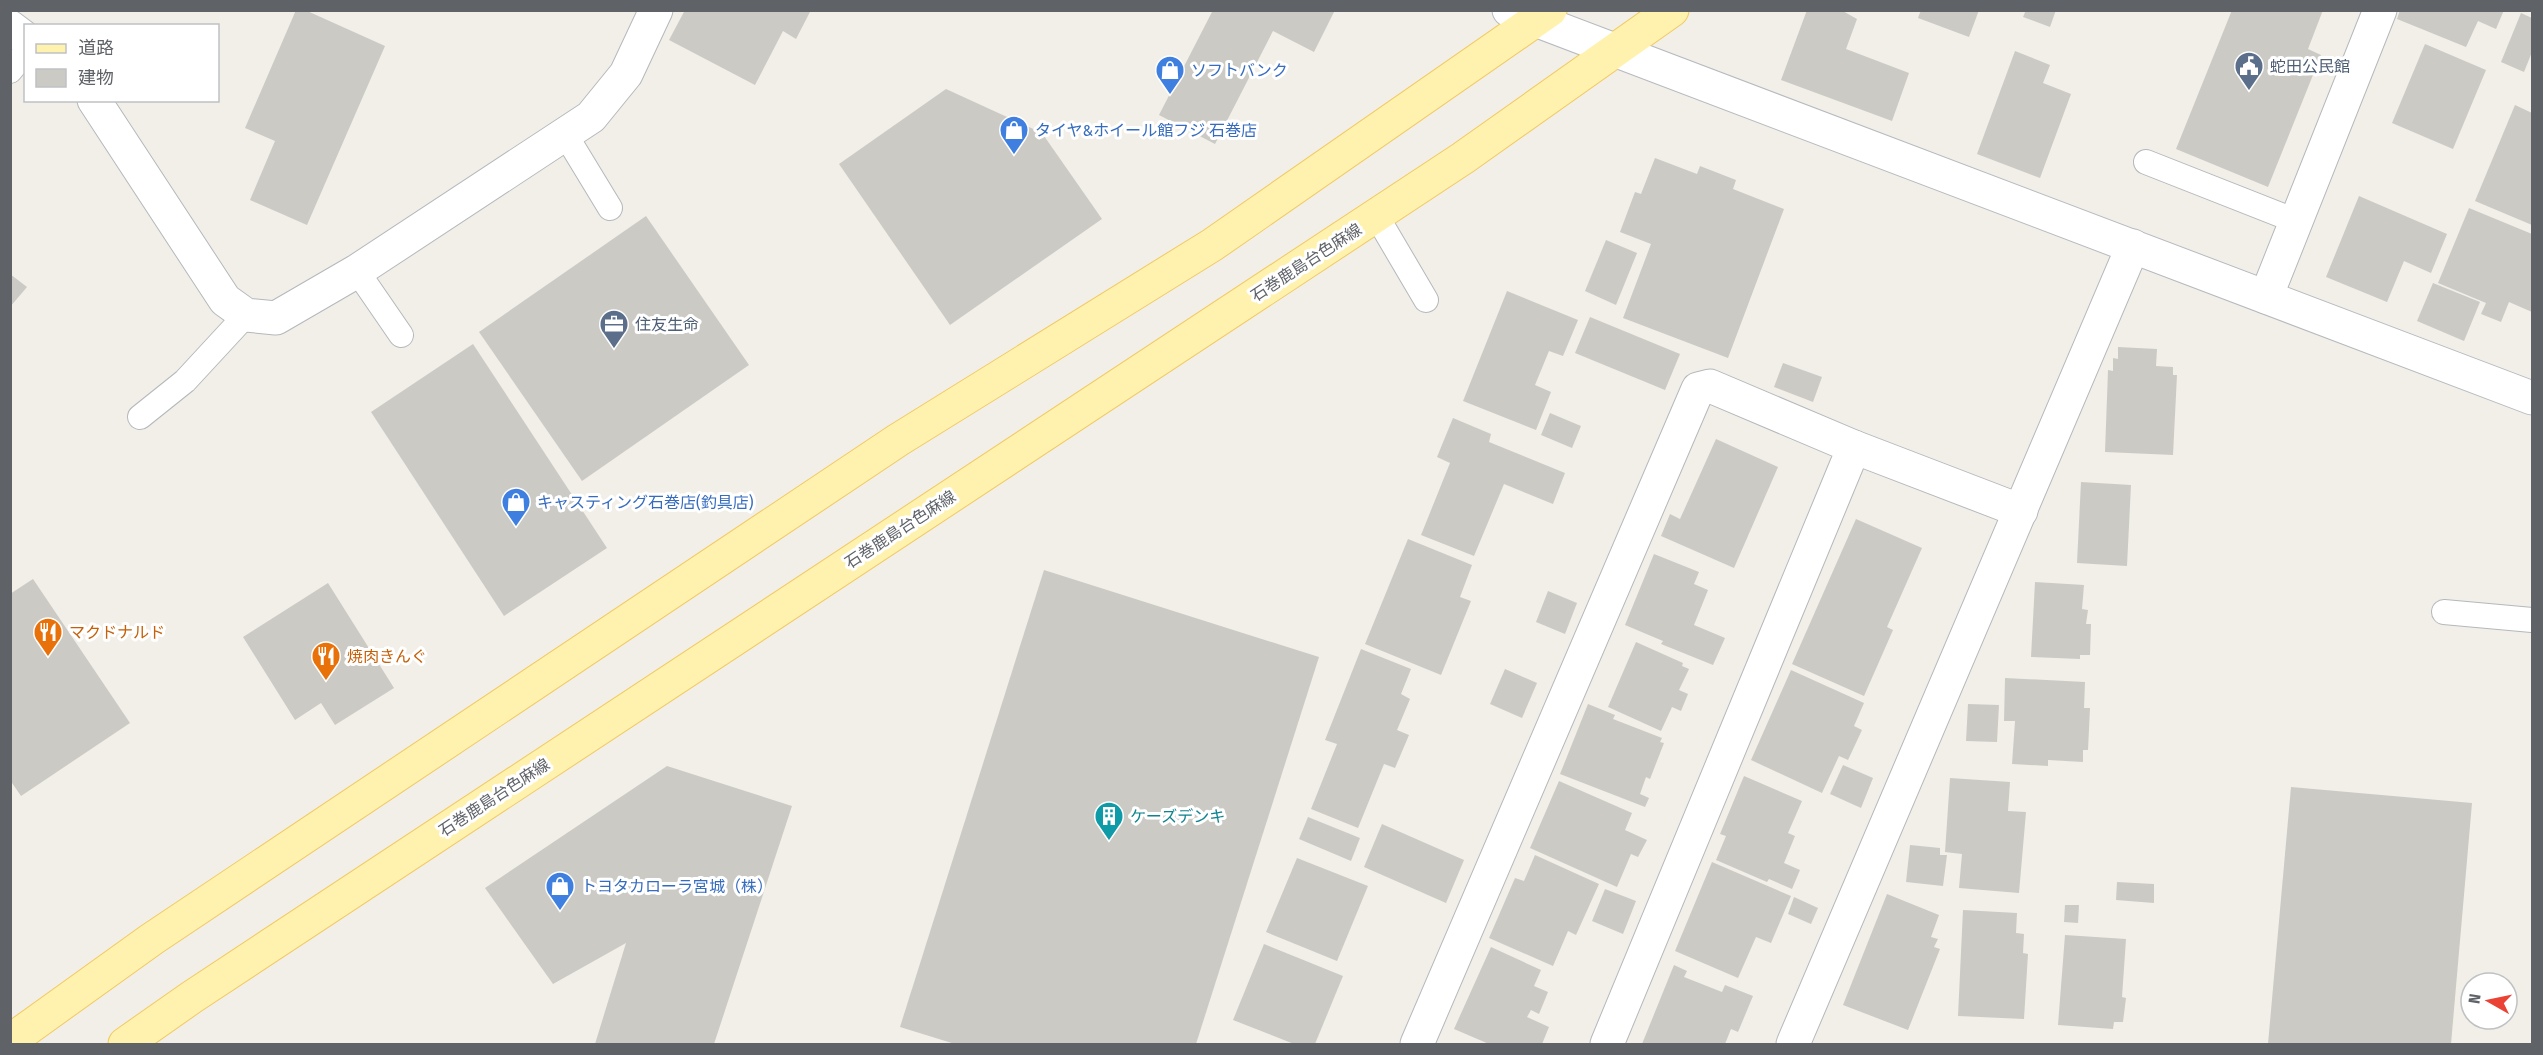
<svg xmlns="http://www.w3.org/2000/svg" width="2543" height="1055" font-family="'Fira Sans Condensed','Noto Sans JP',sans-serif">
  <rect width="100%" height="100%" fill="#f1efe8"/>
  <!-- building -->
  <g fill="#cccac5">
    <polygon points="296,10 305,10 385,46 307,225 250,200 275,141 245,128"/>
    <polygon points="685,10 811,10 796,39 783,31 755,85 669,40"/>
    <polygon points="1213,10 1335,10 1314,52 1273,31 1215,144 1159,115"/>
    <polygon points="1807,10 1841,10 1857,19 1846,49 1909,73 1892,121 1781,80"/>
    <polygon points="1921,10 1979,10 1969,37 1918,18"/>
    <polygon points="2026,10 2056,10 2050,27 2023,17"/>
    <polygon points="2232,10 2323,10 2308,49 2321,55 2268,187 2176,149"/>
    <polygon points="2400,10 2504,10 2496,29 2478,21 2466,47 2397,19"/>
    <polygon points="2521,13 2532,18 2532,52 2524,72 2501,62"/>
    <polygon points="2425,44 2486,70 2453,149 2392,123"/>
    <polygon points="2015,51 2050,65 2043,83 2071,94 2040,178 1977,154"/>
    <polygon points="946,89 1042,133 1102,219 950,325 839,164"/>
    <polygon points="2515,105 2532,113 2532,225 2475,201"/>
    <polygon points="1655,158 1697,174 1700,166 1736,180 1733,189 1784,209 1728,358 1623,318 1651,244 1620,232 1635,192 1641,194"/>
    <polygon points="2359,196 2447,234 2431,273 2404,261 2387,302 2326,277"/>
    <polygon points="2469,208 2532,234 2532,312 2509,302 2501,322 2481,314 2486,303 2438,283"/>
    <polygon points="646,216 749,365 582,481 479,332"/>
    <polygon points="1606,240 1637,253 1616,305 1585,291"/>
    <polygon points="10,274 27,287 10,307"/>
    <polygon points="2433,283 2480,302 2464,341 2417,321"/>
    <polygon points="1507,291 1578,320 1563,356 1549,351 1535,385 1551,392 1536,430 1463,401"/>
    <polygon points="1590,317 1680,354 1665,390 1575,353"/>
    <polygon points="473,344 607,548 504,616 371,412"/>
    <polygon points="2118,347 2157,349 2156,366 2173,367 2173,375 2177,375 2173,455 2105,452 2108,370 2113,371 2113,358 2118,359"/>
    <polygon points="1783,363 1822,377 1813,402 1774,387"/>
    <polygon points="1550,413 1581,426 1572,448 1541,435"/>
    <polygon points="1453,418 1491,434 1489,442 1565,473 1553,504 1504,484 1474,556 1421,535 1450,463 1437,457"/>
    <polygon points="1716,439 1778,467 1734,568 1661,536 1670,514 1680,519"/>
    <polygon points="2081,482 2131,485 2127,566 2077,563"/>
    <polygon points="1856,519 1922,548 1887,627 1893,630 1864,696 1792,664"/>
    <polygon points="1408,539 1472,565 1460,597 1471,601 1441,675 1365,644"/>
    <polygon points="1654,554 1699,572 1694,584 1708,590 1694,625 1725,638 1713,665 1661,644 1663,641 1625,625"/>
    <polygon points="1044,570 1319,657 1196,1044 955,1044 900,1027"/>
    <polygon points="33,579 130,723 21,796 10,780 10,594"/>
    <polygon points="2035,582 2084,585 2082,609 2088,610 2086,624 2091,624 2090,655 2080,655 2080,659 2031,657"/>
    <polygon points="328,583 394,688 335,725 321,703 295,720 243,637"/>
    <polygon points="1548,591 1577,603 1565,634 1536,622"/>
    <polygon points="1636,642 1683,663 1682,666 1689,669 1679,690 1688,694 1681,711 1672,707 1661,731 1608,707"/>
    <polygon points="1361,649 1411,669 1401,694 1410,699 1397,730 1409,735 1395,768 1384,764 1358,828 1311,809 1337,744 1325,740"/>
    <polygon points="1505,669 1537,683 1522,718 1490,704"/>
    <polygon points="1791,670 1864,703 1854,726 1862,730 1848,760 1839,756 1822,793 1751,760"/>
    <polygon points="2005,678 2085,682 2084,708 2090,708 2088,750 2083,750 2083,762 2048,760 2048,766 2012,764 2015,721 2004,721"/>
    <polygon points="1588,704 1615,715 1613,719 1662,738 1660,742 1664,743 1650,779 1646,777 1640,794 1649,798 1645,807 1560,774"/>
    <polygon points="1968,704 1999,705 1997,742 1966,741"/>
    <polygon points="1843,765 1873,778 1861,808 1830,794"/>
    <polygon points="667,766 792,806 714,1044 595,1044 626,943 553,984 485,888"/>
    <polygon points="1744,776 1802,801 1788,833 1795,836 1784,863 1800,870 1792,889 1769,879 1767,882 1716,860 1726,836 1720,834"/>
    <polygon points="1950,778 2010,782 2008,811 2026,812 2019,893 1959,888 1962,854 1945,852"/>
    <polygon points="1559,781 1632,813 1625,830 1647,840 1638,857 1631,854 1617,887 1530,848"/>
    <polygon points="2291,787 2472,803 2451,1044 2268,1044"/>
    <polygon points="1308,817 1360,838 1351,861 1299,839"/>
    <polygon points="1382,824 1464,860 1446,903 1364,867"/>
    <polygon points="1910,845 1940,848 1940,855 1947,855 1943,886 1906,882"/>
    <polygon points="1535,855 1599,884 1576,935 1568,931 1553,966 1489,938 1515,878 1524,881"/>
    <polygon points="1297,858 1368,886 1337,961 1266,932"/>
    <polygon points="1712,862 1791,896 1771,943 1756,937 1738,978 1675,951"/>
    <polygon points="2117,882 2154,884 2154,903 2116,900"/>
    <polygon points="1605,889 1636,901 1623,934 1592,921"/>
    <polygon points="1887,894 1939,915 1931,937 1938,939 1934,947 1940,949 1908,1030 1843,1005"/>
    <polygon points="1794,897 1818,908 1811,924 1788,914"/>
    <polygon points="2065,905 2079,905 2078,923 2064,922"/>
    <polygon points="1963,910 2017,913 2016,933 2024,934 2023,953 2028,954 2024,1019 1958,1016"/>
    <polygon points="2065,935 2126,939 2122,997 2126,998 2123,1022 2114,1022 2113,1029 2058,1025"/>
    <polygon points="1264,944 1343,976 1315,1044 1294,1044 1233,1020"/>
    <polygon points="1491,947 1541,970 1534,986 1548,992 1539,1014 1531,1010 1527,1017 1549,1027 1542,1044 1489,1044 1454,1029"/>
    <polygon points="1674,965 1687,971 1684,977 1722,992 1725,985 1753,996 1738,1032 1731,1029 1725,1044 1642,1044"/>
  </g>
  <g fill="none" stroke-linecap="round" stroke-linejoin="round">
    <!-- lane casing -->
    <g stroke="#b5b8bc" stroke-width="26">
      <g id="lane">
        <polyline points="10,71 26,52"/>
        <polyline points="565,134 610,208"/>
        <polyline points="2146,162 2296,221"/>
        <polyline points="1376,215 1426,300"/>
        <polyline points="357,271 401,335"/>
        <polyline points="140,417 185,381 246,315"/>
        <polyline points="2444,612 2532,620"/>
      </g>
    </g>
    <!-- street casing -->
    <g stroke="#b5b8bc" stroke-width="35">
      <g id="street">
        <polyline points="10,27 26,39"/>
        <polyline points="94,100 225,300 246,315 276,318 357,271 591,117 626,74 656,10"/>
        <polyline points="2266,297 2380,10"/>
        <polyline points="1854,447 2021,511"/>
        <polyline points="1417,1044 1698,389 1710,386 1854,447 1607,1044"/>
        <polyline points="1793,1044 2133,246"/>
      </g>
    </g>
    <!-- secondary casing -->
    <g stroke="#b6babf" stroke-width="35">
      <polyline id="secondary" points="1509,10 2532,398"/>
    </g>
    <!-- primary casing -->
    <g stroke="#f2c960" stroke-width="35">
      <g id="primary">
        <polyline points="10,1041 152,939 898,440 1212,245 1550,10"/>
        <polyline points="125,1044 192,997 1463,158 1672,10"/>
      </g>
    </g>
    <!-- lane -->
    <use href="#lane" stroke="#fff" stroke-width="24"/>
    <!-- street -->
    <use href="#street" stroke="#fff" stroke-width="33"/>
    <!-- secondary -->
    <use href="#secondary" stroke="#fff" stroke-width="33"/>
    <!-- primary -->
    <use href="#primary" stroke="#fff2af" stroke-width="33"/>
  </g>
  <!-- icons -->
  <defs>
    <g id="civic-pin" transform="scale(1.5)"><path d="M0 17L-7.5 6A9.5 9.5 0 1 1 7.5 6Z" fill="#5c6f8a" stroke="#fff"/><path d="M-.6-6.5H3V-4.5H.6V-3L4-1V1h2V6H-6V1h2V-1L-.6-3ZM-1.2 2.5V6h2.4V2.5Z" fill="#fff"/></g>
    <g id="shop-pin" transform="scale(1.5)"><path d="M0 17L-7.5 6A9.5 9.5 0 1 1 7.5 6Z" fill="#3f7fe0" stroke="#fff"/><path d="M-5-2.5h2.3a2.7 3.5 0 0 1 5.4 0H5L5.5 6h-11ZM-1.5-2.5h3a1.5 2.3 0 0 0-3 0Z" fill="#fff"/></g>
    <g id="office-pin" transform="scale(1.5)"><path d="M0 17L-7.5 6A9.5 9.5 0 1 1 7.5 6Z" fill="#5c6f8a" stroke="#fff"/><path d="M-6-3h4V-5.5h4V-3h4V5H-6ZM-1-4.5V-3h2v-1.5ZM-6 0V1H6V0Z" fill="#fff"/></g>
    <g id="restaurant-pin" transform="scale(1.5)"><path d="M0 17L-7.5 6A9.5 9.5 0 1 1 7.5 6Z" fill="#e8710a" stroke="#fff"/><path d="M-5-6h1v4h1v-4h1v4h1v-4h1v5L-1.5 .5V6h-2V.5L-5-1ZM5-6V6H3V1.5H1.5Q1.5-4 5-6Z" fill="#fff"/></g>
    <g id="building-pin" transform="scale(1.5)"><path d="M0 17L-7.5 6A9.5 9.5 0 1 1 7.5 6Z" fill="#0f9aa8" stroke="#fff"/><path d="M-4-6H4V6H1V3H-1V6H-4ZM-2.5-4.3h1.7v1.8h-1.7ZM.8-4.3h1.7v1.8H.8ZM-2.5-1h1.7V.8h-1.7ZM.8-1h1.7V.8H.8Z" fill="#fff"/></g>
  </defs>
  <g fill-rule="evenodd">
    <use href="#civic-pin" x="2249" y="66"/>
    <use href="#shop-pin" x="1170" y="70"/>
    <use href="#shop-pin" x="1014" y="130"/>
    <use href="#office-pin" x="614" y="324"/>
    <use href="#shop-pin" x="516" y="502"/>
    <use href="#restaurant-pin" x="48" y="632"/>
    <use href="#restaurant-pin" x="326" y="656"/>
    <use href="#building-pin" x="1109" y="816"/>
    <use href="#shop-pin" x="560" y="886"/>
  </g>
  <g text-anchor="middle" stroke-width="6" stroke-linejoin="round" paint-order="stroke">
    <!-- service labels -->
    <g font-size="16" fill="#4e5e75" stroke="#fff" text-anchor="start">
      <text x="2270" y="72">蛇田公民館</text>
      <text x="635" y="330">住友生命</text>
    </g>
    <!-- shop labels -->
    <g font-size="16" fill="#366cbe" stroke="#fff" text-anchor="start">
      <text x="1191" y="76">ソフトバンク</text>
      <text x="1035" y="136">タイヤ&amp;ホイール館フジ 石巻店</text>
      <text x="537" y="508">キャスティング石巻店(釣具店)</text>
      <text x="581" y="892">トヨタカローラ宮城（株）</text>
    </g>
    <!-- street labels -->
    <g font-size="16" fill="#5f6368" stroke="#fff">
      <text transform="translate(1306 262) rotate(-33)" y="6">石巻鹿島台色麻線</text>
      <text transform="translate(900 529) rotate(-33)" y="6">石巻鹿島台色麻線</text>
      <text transform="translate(494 797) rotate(-33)" y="6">石巻鹿島台色麻線</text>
    </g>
    <!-- food labels -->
    <g font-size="16" fill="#c56008" stroke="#fff" text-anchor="start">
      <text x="69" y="638">マクドナルド</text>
      <text x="347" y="662">焼肉きんぐ</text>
    </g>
    <!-- culture labels -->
    <g font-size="16" fill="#0d838f" stroke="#fff" text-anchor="start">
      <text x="1130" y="822">ケーズデンキ</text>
    </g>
  </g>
  <!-- border -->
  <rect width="2543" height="1055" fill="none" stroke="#5f6368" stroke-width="24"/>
  <!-- legend -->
  <rect x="24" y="24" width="195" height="78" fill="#ffffff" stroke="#bfc1c3" stroke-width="1.5"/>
  <rect x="36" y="44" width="30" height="9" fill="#fff2af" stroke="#bfc1c3" stroke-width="1.5"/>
  <text x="78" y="54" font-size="18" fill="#5f6368">道路</text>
  <rect x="36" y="69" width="30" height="18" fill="#cccac5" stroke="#bfc1c3" stroke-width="1.5"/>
  <text x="78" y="84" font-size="18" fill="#5f6368">建物</text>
  <!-- north arrow -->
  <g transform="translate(2489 1001) rotate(279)"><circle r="28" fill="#ffffff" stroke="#bfc1c3" stroke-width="1.5"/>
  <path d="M0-4.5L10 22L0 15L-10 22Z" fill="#ea4335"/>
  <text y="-9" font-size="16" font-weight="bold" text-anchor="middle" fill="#5f6368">N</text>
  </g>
</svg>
